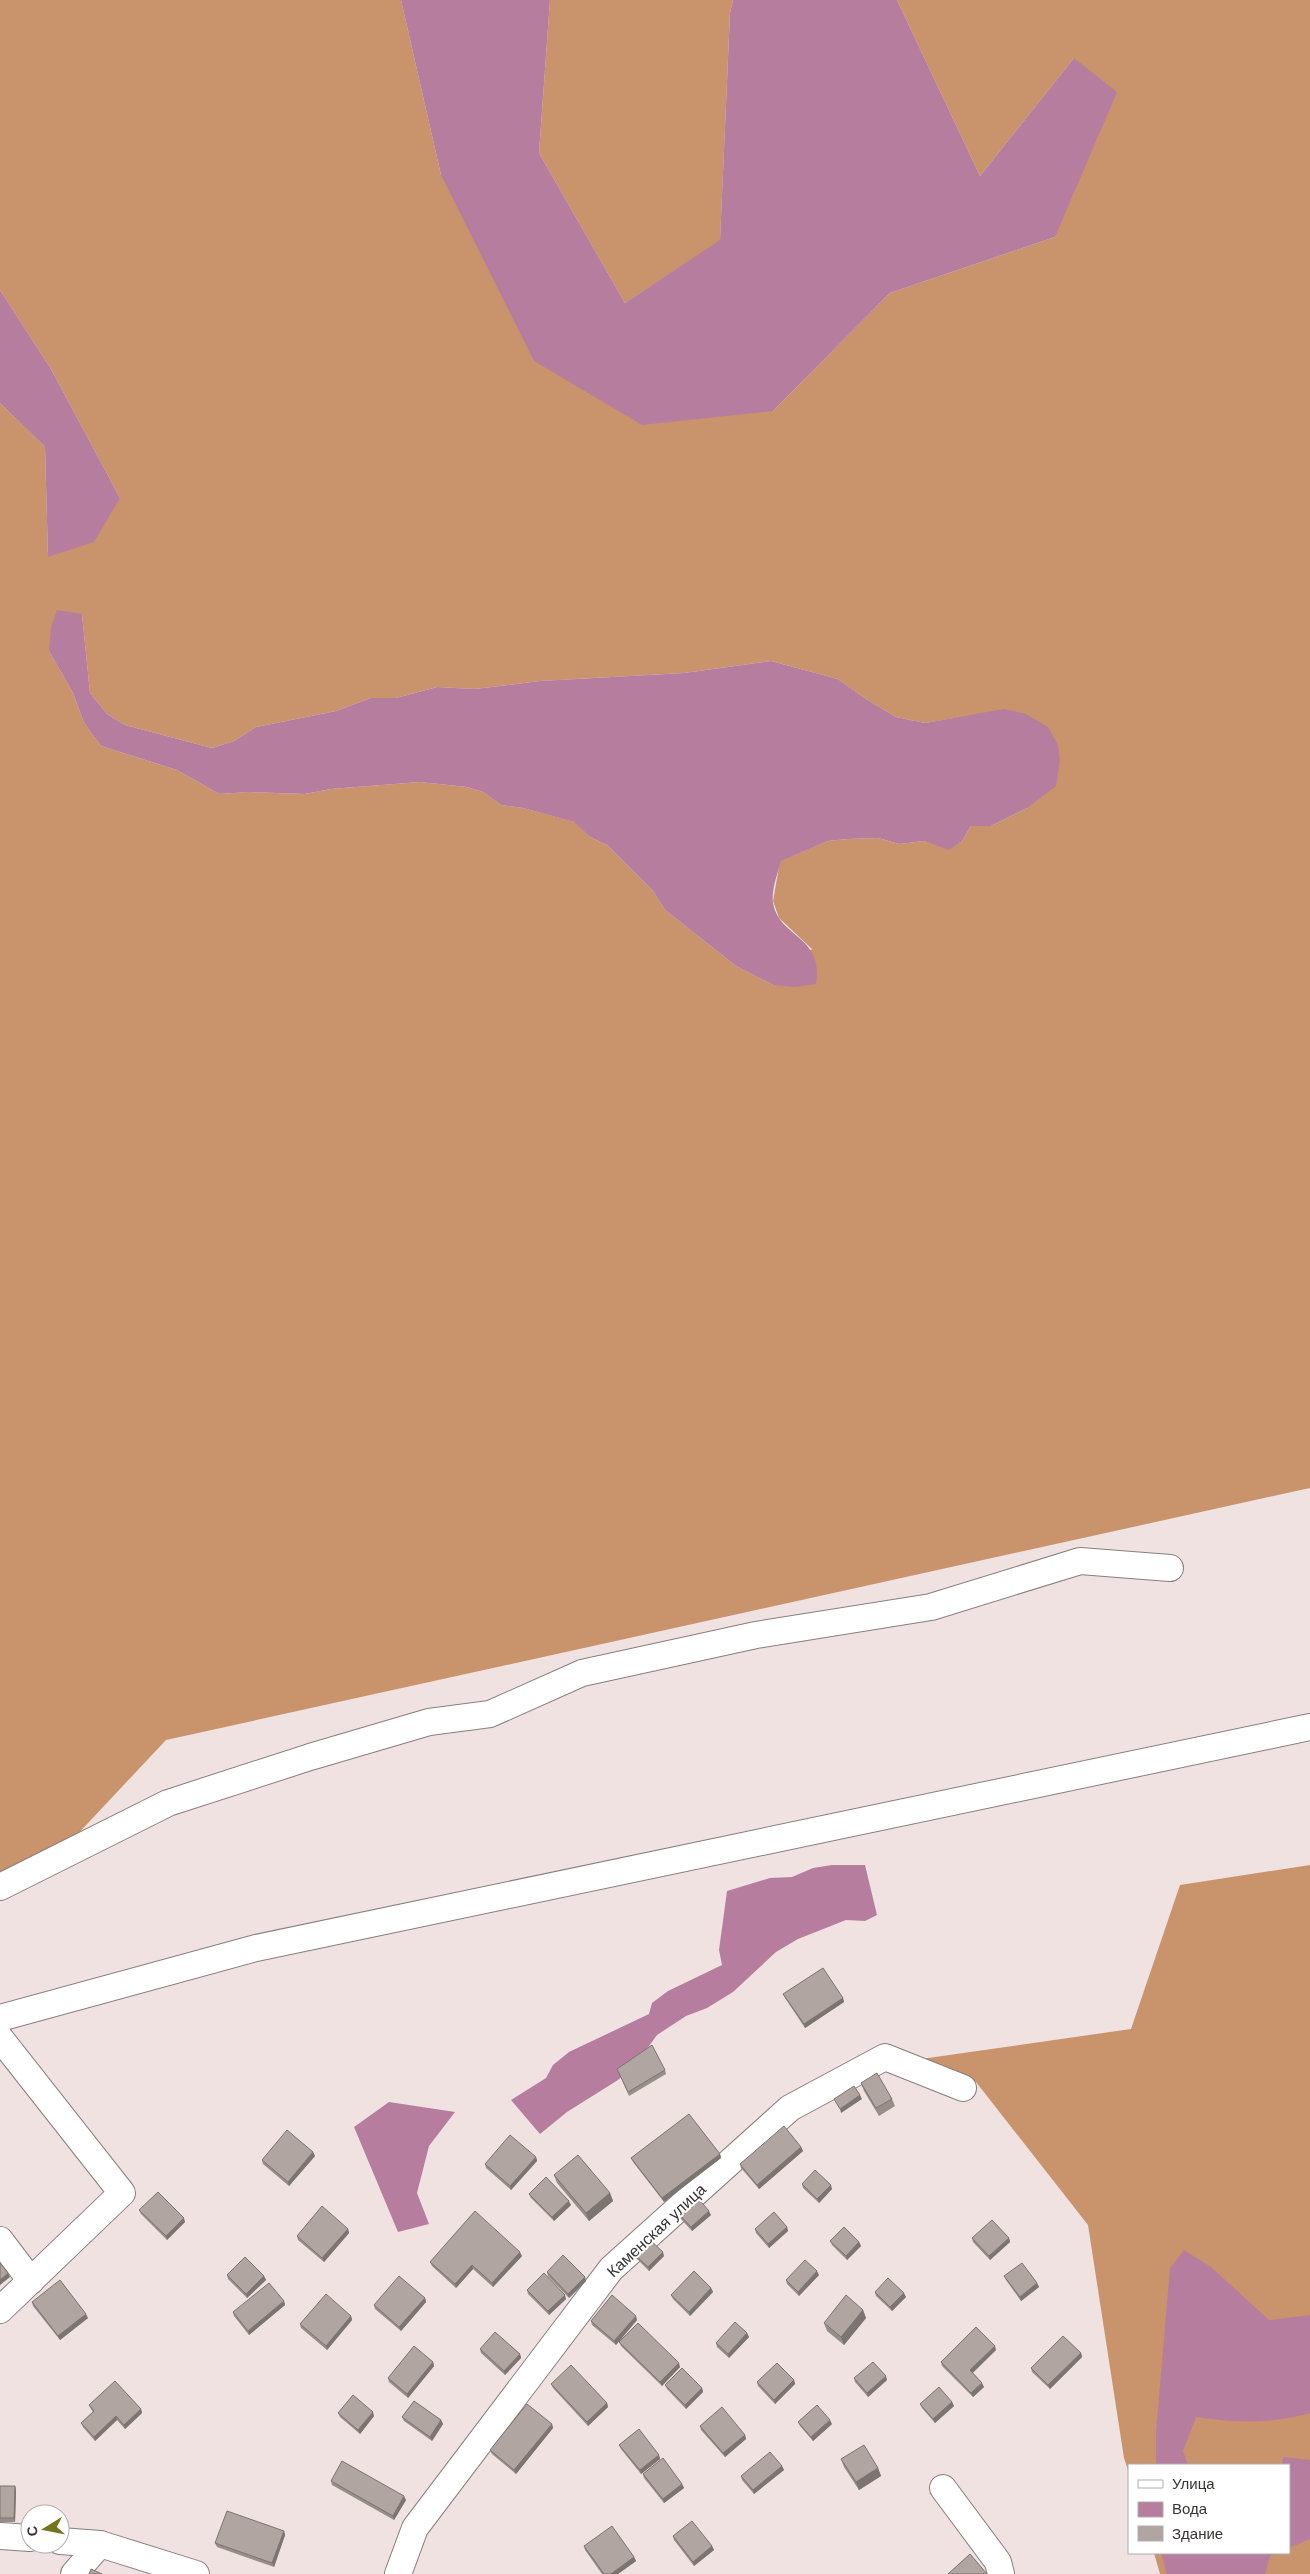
<svg xmlns="http://www.w3.org/2000/svg" width="1310" height="2574" font-family="Arial,sans-serif">
  <rect width="100%" height="100%" fill="#efe2e1"/>
  <!-- forest -->
  <g fill="#c9936c" fill-rule="evenodd">
    <path d="M0,0H401L441,175L773,411L890,293L1055,237L1074,58L980,176L897,0H1310V1488L166,1740L73,1839L0,1875V403L45,447L48,556L120,498L51,369L0,290ZM82,614L90,693L107,714L125,725L212,748L234,741L256,727L336,711L371,698H396L437,687L475,689L540,681L684,673L771,661L838,679L866,699L896,717L925,723L1004,710L1027,808L991,826H971L962,841L949,849L924,841L899,844L878,838L848,839L828,841L780,861L773,901L779,918L812,949L773,985L736,966L665,910L653,891L607,845L590,837L575,822L523,808L501,805L483,792L467,787L420,782L331,789L305,794L249,792L219,794L177,770L101,746L84,723L73,693L49,651Z"/>
    <polygon points="550,0 733,0 730,13 720,241 625,303 539,153"/>
    <polygon points="1310,1865 1310,2574 1160,2574 1154,2553 1289,2553 1289,2465 1129,2465 1129,2473 1124,2458 1088,2225 976,2082 921,2059 1131,2029 1180,1885"/>
  </g>
  <!-- water -->
  <g fill="#b77d9f">
    <polygon points="401,0 550,0 539,153 625,303 720,240 730,13 733,0 897,0 980,176 1074,58 1117,92 1055,237 890,293 773,411 642,425 534,361 441,175"/>
    <polygon points="0,290 51,369 120,498 94,542 48,557 45,447 0,403"/>
    <path d="M57,610L82,614L90,693L107,714L125,725L212,748L234,741L256,727L336,711L371,698H396L437,687L475,689L540,681L684,673L771,661L838,679L866,699L896,717L925,723L1004,709L1026,714L1048,727L1058,745L1060,760L1056,786L1027,808L991,826H971L962,841L949,850L924,841L899,844L878,838L848,839L828,841L781,861C778,872 771,891 773,903C779,938 824,935 816,984L795,987L773,985L736,966L665,910L653,891L607,845L590,837L574,822L523,808L501,805L483,792L467,787L420,782L331,789L305,794L249,792L219,794L177,770L101,746L84,723L73,693L49,651L51,627Z"/>
    <polygon points="832,1865 865,1865 877,1915 865,1921 846,1920 798,1939 776,1952 733,1992 707,2008 686,2016 657,2035 636,2064 618,2080 567,2112 540,2134 511,2100 546,2078 553,2065 569,2052 649,2014 652,2003 668,1991 722,1965 719,1950 727,1891 770,1878 792,1877 813,1868"/>
    <polygon points="389,2102 455,2112 429,2146 417,2193 429,2224 398,2232 354,2127"/>
    <path d="M1184,2250L1211,2267L1269,2320L1310,2315V2413C1271,2424 1235,2423 1196,2417L1183,2451L1188,2465H1156V2432L1170,2268Z"/>
    <polygon points="1283,2457 1310,2460 1310,2539 1289,2548 1289,2465 1282,2465"/>
    <polygon points="1161,2553 1277,2553 1270,2556 1265,2574 1167,2574"/>
  </g>
  <g fill="none" stroke-linecap="round" stroke-linejoin="round">
    <!-- minor casing -->
    <g stroke="#8a7e7d" stroke-width="28">
      <g id="minor">
        <polyline points="0,1887 168,1803 310,1757 429,1722 490,1714 582,1673 756,1635 931,1607 1080,1561 1170,1568"/>
        <polyline points="0,2018 256,1948 1310,1727"/>
        <polyline points="0,2038 122,2193 0,2310"/>
        <polyline points="0,2240 31,2281"/>
        <polyline points="943,2488 998,2562 1001,2574"/>
        <polyline points="0,2536 30,2538"/>
        <polyline points="60,2541 100,2544 196,2574"/>
        <polyline points="74,2574 100,2544"/>
        <polyline points="398,2574 415,2528 611,2269 790,2108 885,2057 963,2088"/>
      </g>
    </g>
    <!-- minor -->
    <use href="#minor" stroke="#fff" stroke-width="26"/>
  </g>
  <!-- wall -->
  <g fill="#978e8a">
    <polygon points="783,1994 843,1998 844,2002 805,2028 785,1998"/>
    <polygon points="665,2070 666,2074 629,2096 619,2073"/>
    <polygon points="861,2083 892,2099 895,2106 879,2116 864,2091"/>
    <polygon points="801,2147 803,2151 759,2189 741,2168 740,2164"/>
    <polygon points="313,2152 315,2156 289,2186 263,2164 262,2160"/>
    <polygon points="720,2154 721,2158 664,2202 633,2162 631,2158"/>
    <polygon points="536,2157 537,2161 511,2190 486,2168 485,2164"/>
    <polygon points="554,2175 610,2193 613,2201 589,2221 557,2183"/>
    <polygon points="802,2184 832,2189 819,2203 803,2188"/>
    <polygon points="529,2194 571,2205 554,2221 531,2198"/>
    <polygon points="139,2210 185,2222 167,2240 141,2214"/>
    <polygon points="678,2213 711,2215 692,2231 679,2217"/>
    <polygon points="787,2227 788,2231 769,2248 756,2233 755,2229"/>
    <polygon points="348,2229 349,2233 324,2262 298,2240 297,2236"/>
    <polygon points="972,2238 1009,2238 1010,2242 990,2260 973,2242"/>
    <polygon points="830,2241 859,2242 861,2246 847,2260 832,2245"/>
    <polygon points="634,2254 664,2256 649,2271 636,2258"/>
    <polygon points="522,2256 493,2287 473,2269 456,2288 432,2266 430,2262"/>
    <polygon points="547,2272 586,2281 569,2298 548,2276"/>
    <polygon points="227,2275 264,2276 266,2280 247,2298 228,2279"/>
    <polygon points="819,2275 799,2296 787,2284 786,2280"/>
    <polygon points="1004,2276 1037,2283 1039,2287 1021,2301 1006,2280"/>
    <polygon points="711,2288 713,2292 690,2316 673,2299 671,2295"/>
    <polygon points="527,2290 566,2299 549,2315 528,2294"/>
    <polygon points="875,2292 906,2297 892,2311 876,2296"/>
    <polygon points="425,2298 426,2302 401,2331 375,2309 374,2305"/>
    <polygon points="284,2301 285,2305 249,2335 234,2316 233,2312"/>
    <polygon points="32,2302 88,2318 60,2340 33,2306"/>
    <polygon points="863,2310 866,2318 844,2345 827,2331 824,2323"/>
    <polygon points="351,2316 352,2320 327,2350 301,2328 300,2324"/>
    <polygon points="637,2320 616,2345 592,2325 591,2321"/>
    <polygon points="747,2333 749,2337 729,2358 717,2347 716,2343"/>
    <polygon points="619,2342 680,2367 662,2386 621,2346"/>
    <polygon points="480,2349 520,2354 521,2358 505,2375 481,2353"/>
    <polygon points="996,2350 973,2373 984,2387 973,2397 942,2366 941,2362"/>
    <polygon points="1081,2353 1082,2357 1050,2389 1032,2372 1031,2368"/>
    <polygon points="433,2362 434,2366 408,2398 389,2382 388,2378"/>
    <polygon points="854,2378 887,2380 868,2397 855,2382"/>
    <polygon points="794,2380 795,2384 775,2404 758,2386 757,2382"/>
    <polygon points="551,2384 607,2403 608,2407 588,2426 553,2388"/>
    <polygon points="665,2385 702,2388 703,2392 686,2409 667,2389"/>
    <polygon points="952,2402 954,2406 935,2423 922,2408 920,2404"/>
    <polygon points="89,2405 141,2409 142,2413 125,2429 117,2420 95,2441 83,2427 81,2423 93,2412 91,2409"/>
    <polygon points="338,2413 374,2416 360,2434 340,2417"/>
    <polygon points="402,2417 441,2420 443,2424 432,2441 404,2421"/>
    <polygon points="798,2422 832,2424 813,2441 800,2426"/>
    <polygon points="552,2424 553,2428 516,2474 492,2454 490,2450"/>
    <polygon points="700,2426 745,2435 746,2439 725,2457 701,2430"/>
    <polygon points="619,2445 659,2455 660,2459 641,2474 621,2449"/>
    <polygon points="841,2459 878,2468 881,2476 859,2490 844,2467"/>
    <polygon points="782,2466 784,2470 754,2494 742,2480 741,2476"/>
    <polygon points="643,2474 682,2484 684,2488 664,2503 644,2478"/>
    <polygon points="331,2481 406,2500 394,2520 332,2485"/>
    <polygon points="0,2486 15,2486 16,2490 15,2522 0,2522"/>
    <polygon points="284,2531 285,2535 274,2567 217,2547 215,2543"/>
    <polygon points="673,2536 712,2546 714,2550 694,2566 674,2540"/>
    <polygon points="584,2546 634,2557 636,2561 618,2574 602,2574 585,2550"/>
  </g>
  <!-- shaded-wall -->
  <g fill="#7b7471">
    <polygon points="843,1998 844,2002 805,2028 804,2024"/>
    <polygon points="860,2095 862,2099 841,2113 840,2109"/>
    <polygon points="801,2147 803,2151 759,2189 757,2185"/>
    <polygon points="313,2152 315,2156 289,2186 288,2182"/>
    <polygon points="720,2154 721,2158 664,2202 662,2198"/>
    <polygon points="536,2157 537,2161 511,2190 510,2186"/>
    <polygon points="831,2185 832,2189 819,2203 817,2199"/>
    <polygon points="610,2193 613,2201 589,2221 586,2213"/>
    <polygon points="569,2201 571,2205 554,2221 552,2217"/>
    <polygon points="709,2211 711,2215 692,2231 691,2227"/>
    <polygon points="184,2218 185,2222 167,2240 166,2236"/>
    <polygon points="787,2227 788,2231 769,2248 768,2244"/>
    <polygon points="348,2229 349,2233 324,2262 322,2258"/>
    <polygon points="1009,2238 1010,2242 990,2260 989,2256"/>
    <polygon points="859,2242 861,2246 847,2260 846,2256"/>
    <polygon points="520,2252 522,2256 493,2287 492,2283"/>
    <polygon points="663,2252 664,2256 649,2271 648,2267"/>
    <polygon points="472,2265 473,2269 456,2288 455,2284"/>
    <polygon points="817,2271 819,2275 799,2296 798,2292"/>
    <polygon points="8,2273 10,2277 0,2285 0,2280"/>
    <polygon points="264,2276 266,2280 247,2298 246,2294"/>
    <polygon points="585,2277 586,2281 569,2298 568,2294"/>
    <polygon points="1037,2283 1039,2287 1021,2301 1020,2297"/>
    <polygon points="711,2288 713,2292 690,2316 689,2312"/>
    <polygon points="904,2293 906,2297 892,2311 890,2307"/>
    <polygon points="565,2295 566,2299 549,2315 548,2311"/>
    <polygon points="425,2298 426,2302 401,2331 399,2327"/>
    <polygon points="284,2301 285,2305 249,2335 248,2331"/>
    <polygon points="863,2310 866,2318 844,2345 841,2337"/>
    <polygon points="86,2314 88,2318 60,2340 58,2336"/>
    <polygon points="351,2316 352,2320 327,2350 326,2346"/>
    <polygon points="636,2316 637,2320 616,2345 614,2341"/>
    <polygon points="747,2333 749,2337 729,2358 728,2354"/>
    <polygon points="995,2346 996,2350 971,2374 970,2370"/>
    <polygon points="1081,2353 1082,2357 1050,2389 1048,2385"/>
    <polygon points="520,2354 521,2358 505,2375 504,2371"/>
    <polygon points="433,2362 434,2366 408,2398 407,2394"/>
    <polygon points="679,2363 680,2367 662,2386 660,2382"/>
    <polygon points="886,2376 887,2380 868,2397 867,2393"/>
    <polygon points="794,2380 795,2384 775,2404 774,2400"/>
    <polygon points="982,2383 984,2387 973,2397 971,2393"/>
    <polygon points="702,2388 703,2392 686,2409 685,2405"/>
    <polygon points="952,2402 954,2406 935,2423 933,2419"/>
    <polygon points="607,2403 608,2407 588,2426 587,2422"/>
    <polygon points="141,2409 142,2413 125,2429 124,2425"/>
    <polygon points="373,2412 374,2416 360,2434 358,2430"/>
    <polygon points="116,2416 117,2420 95,2441 94,2437"/>
    <polygon points="441,2420 443,2424 432,2441 430,2437"/>
    <polygon points="830,2420 832,2424 813,2441 811,2437"/>
    <polygon points="552,2424 553,2428 516,2474 514,2470"/>
    <polygon points="745,2435 746,2439 725,2457 723,2453"/>
    <polygon points="659,2455 660,2459 641,2474 640,2470"/>
    <polygon points="782,2466 784,2470 754,2494 753,2490"/>
    <polygon points="878,2468 881,2476 859,2490 856,2482"/>
    <polygon points="682,2484 684,2488 664,2503 663,2499"/>
    <polygon points="15,2486 16,2490 15,2522 14,2518"/>
    <polygon points="404,2496 406,2500 394,2520 393,2516"/>
    <polygon points="284,2531 285,2535 274,2567 272,2563"/>
    <polygon points="712,2546 714,2550 694,2566 693,2562"/>
    <polygon points="634,2557 636,2561 618,2574 611,2574"/>
  </g>
  <!-- building -->
  <g fill="#b0a5a1" stroke="#7b7471">
    <polygon points="823,1968 843,1998 804,2024 783,1994"/>
    <polygon points="652,2045 665,2070 628,2092 617,2069"/>
    <polygon points="877,2073 892,2099 876,2108 861,2083"/>
    <polygon points="854,2086 860,2095 840,2109 834,2099"/>
    <polygon points="689,2114 720,2154 662,2198 631,2158"/>
    <polygon points="784,2126 801,2147 757,2185 740,2164"/>
    <polygon points="287,2130 313,2152 288,2182 262,2160"/>
    <polygon points="510,2135 536,2157 510,2186 485,2164"/>
    <polygon points="578,2155 610,2193 586,2213 554,2175"/>
    <polygon points="815,2170 831,2185 817,2199 802,2184"/>
    <polygon points="546,2177 569,2201 552,2217 529,2194"/>
    <polygon points="158,2192 184,2218 166,2236 139,2210"/>
    <polygon points="696,2196 709,2211 691,2227 678,2213"/>
    <polygon points="322,2206 348,2229 322,2258 297,2236"/>
    <polygon points="475,2211 520,2252 492,2283 472,2265 455,2284 430,2262"/>
    <polygon points="774,2212 787,2227 768,2244 755,2229"/>
    <polygon points="992,2220 1009,2238 989,2256 972,2238"/>
    <polygon points="844,2227 859,2242 846,2256 830,2241"/>
    <polygon points="649,2239 663,2252 648,2267 634,2254"/>
    <polygon points="563,2255 585,2277 568,2294 547,2272"/>
    <polygon points="245,2257 264,2276 246,2294 227,2275"/>
    <polygon points="805,2260 817,2271 798,2292 786,2280"/>
    <polygon points="0,2263 8,2273 0,2280"/>
    <polygon points="1022,2263 1037,2283 1020,2297 1004,2276"/>
    <polygon points="694,2271 711,2288 689,2312 671,2295"/>
    <polygon points="544,2273 565,2295 548,2311 527,2290"/>
    <polygon points="399,2276 425,2298 399,2327 374,2305"/>
    <polygon points="888,2278 904,2293 890,2307 875,2292"/>
    <polygon points="60,2280 86,2314 58,2336 32,2302"/>
    <polygon points="269,2283 284,2301 248,2331 233,2312"/>
    <polygon points="326,2294 351,2316 326,2346 300,2324"/>
    <polygon points="612,2295 636,2316 614,2341 591,2321"/>
    <polygon points="846,2295 863,2310 841,2337 824,2323"/>
    <polygon points="735,2322 747,2333 728,2354 716,2343"/>
    <polygon points="638,2323 679,2363 660,2382 619,2342"/>
    <polygon points="976,2327 995,2346 970,2370 982,2383 971,2393 941,2362"/>
    <polygon points="495,2332 520,2354 504,2371 480,2349"/>
    <polygon points="1063,2336 1081,2353 1048,2385 1031,2368"/>
    <polygon points="414,2346 433,2362 407,2394 388,2378"/>
    <polygon points="873,2362 886,2376 867,2393 854,2378"/>
    <polygon points="777,2363 794,2380 774,2400 757,2382"/>
    <polygon points="571,2365 607,2403 587,2422 551,2384"/>
    <polygon points="682,2368 702,2388 685,2405 665,2385"/>
    <polygon points="115,2381 141,2409 124,2425 116,2416 94,2437 81,2423 94,2411 89,2405"/>
    <polygon points="939,2387 952,2402 933,2419 920,2404"/>
    <polygon points="353,2395 373,2412 358,2430 338,2413"/>
    <polygon points="414,2401 441,2420 430,2437 402,2417"/>
    <polygon points="527,2404 552,2424 514,2470 490,2450"/>
    <polygon points="817,2405 830,2420 811,2437 798,2422"/>
    <polygon points="722,2407 745,2435 723,2453 700,2426"/>
    <polygon points="639,2429 659,2455 640,2470 619,2445"/>
    <polygon points="864,2445 878,2468 856,2482 841,2459"/>
    <polygon points="770,2452 782,2466 753,2490 741,2476"/>
    <polygon points="663,2458 682,2484 663,2499 643,2474"/>
    <polygon points="342,2461 404,2496 393,2516 331,2481"/>
    <polygon points="0,2486 15,2486 14,2518 0,2518"/>
    <polygon points="227,2511 284,2531 272,2563 215,2543"/>
    <polygon points="692,2521 712,2546 693,2562 673,2536"/>
    <polygon points="612,2526 634,2557 611,2574 604,2574 584,2546"/>
    <polygon points="970,2554 987,2574 948,2574"/>
    <polygon points="91,2569 102,2574 89,2574"/>
  </g>
  <g text-anchor="middle" stroke-width="4" stroke-linejoin="round" paint-order="stroke">
    <!-- street labels -->
    <g font-size="16" fill="#383333" stroke="#fff">
      <text transform="translate(656 2230) rotate(-43)" y="6">Каменская улица</text>
    </g>
  </g>
  <!-- legend -->
  <rect x="1128" y="2464" width="162" height="90" fill="#ffffff" stroke="#afadad"/>
  <rect x="1138" y="2480" width="25" height="8" fill="#ffffff" stroke="#afadad"/>
  <text x="1172" y="2489" font-size="15" fill="#383333">Улица</text>
  <rect x="1138" y="2502" width="25" height="15" fill="#b77d9f" stroke="#afadad"/>
  <text x="1172" y="2514" font-size="15" fill="#383333">Вода</text>
  <rect x="1138" y="2526" width="25" height="15" fill="#b0a5a1" stroke="#afadad"/>
  <text x="1172" y="2539" font-size="15" fill="#383333">Здание</text>
  <!-- north arrow -->
  <g transform="translate(45 2529) rotate(260)"><circle r="24" fill="#ffffff" stroke="#afadad"/>
  <path d="M0-4L9 19L0 12L-9 19Z" fill="#73761d"/>
  <text y="-8" font-size="14" font-weight="bold" text-anchor="middle" fill="#383333">С</text>
  </g>
</svg>
